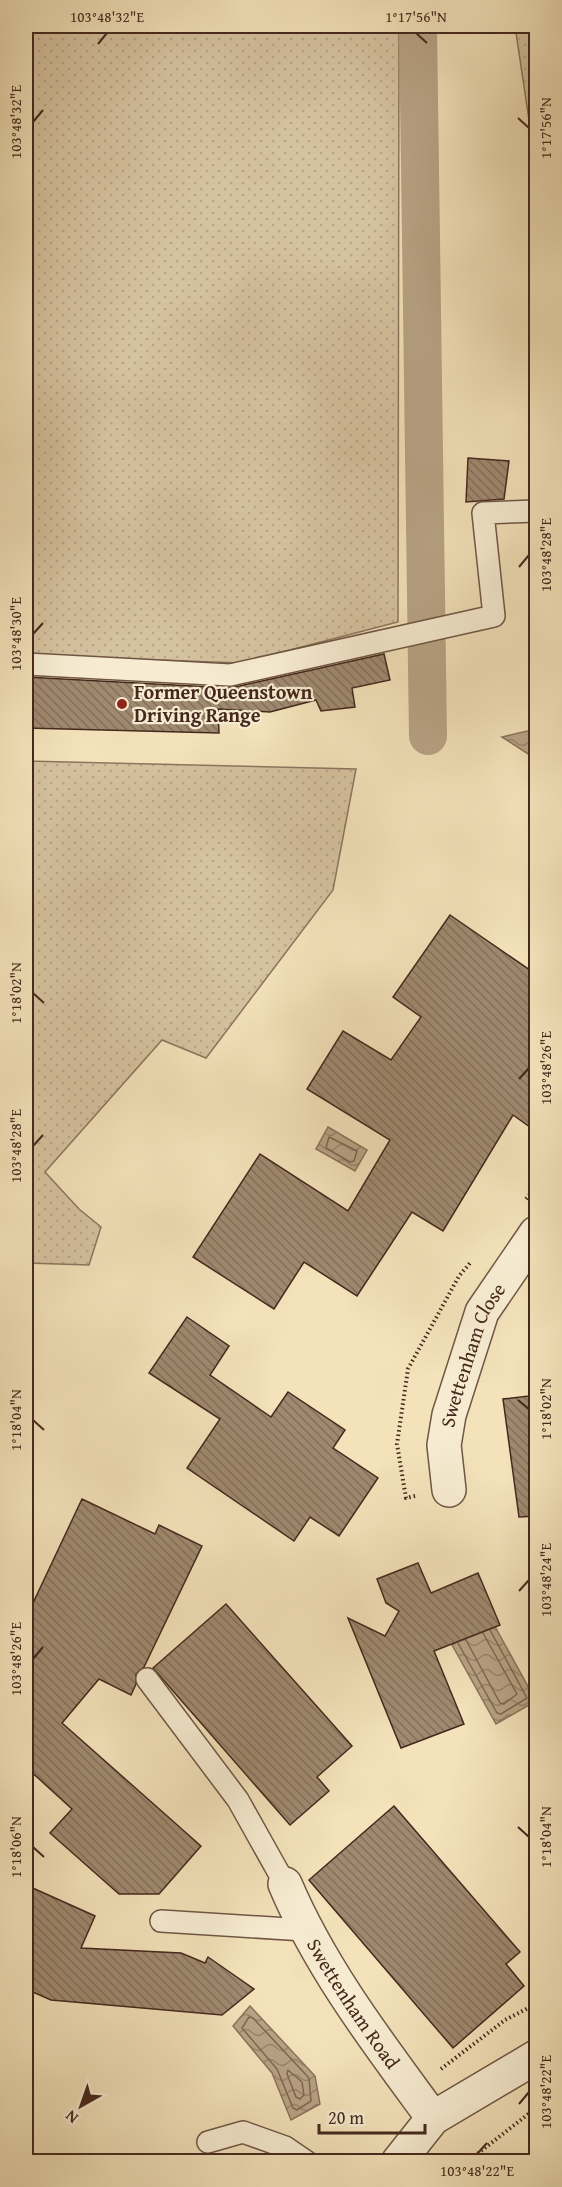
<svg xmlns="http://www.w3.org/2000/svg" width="562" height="2187" font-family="'Gentium Book Plus',serif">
  <defs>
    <pattern id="grass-dots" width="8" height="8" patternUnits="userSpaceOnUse" patternTransform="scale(1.5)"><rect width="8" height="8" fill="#d5c29f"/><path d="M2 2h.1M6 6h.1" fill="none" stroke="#b8a788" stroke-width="1.8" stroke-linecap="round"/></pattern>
    <pattern id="water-waves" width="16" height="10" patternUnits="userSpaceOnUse" patternTransform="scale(1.5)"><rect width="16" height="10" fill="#b8a385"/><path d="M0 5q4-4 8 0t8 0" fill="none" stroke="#97856c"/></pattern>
    <pattern id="building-back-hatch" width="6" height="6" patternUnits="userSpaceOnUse" patternTransform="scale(1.5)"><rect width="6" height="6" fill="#9f896f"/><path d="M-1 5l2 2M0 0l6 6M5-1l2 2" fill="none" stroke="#83705b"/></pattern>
  </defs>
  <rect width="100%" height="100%" fill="#f3e2ba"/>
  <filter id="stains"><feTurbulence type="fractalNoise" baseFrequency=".00333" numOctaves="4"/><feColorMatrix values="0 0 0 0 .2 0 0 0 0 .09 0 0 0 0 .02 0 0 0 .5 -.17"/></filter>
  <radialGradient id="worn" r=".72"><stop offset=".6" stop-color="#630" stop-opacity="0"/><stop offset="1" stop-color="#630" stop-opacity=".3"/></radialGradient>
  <!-- grass -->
  <g fill="url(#grass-dots)" stroke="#8d755e" stroke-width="1.5">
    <polygon points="26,26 399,26 398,622 240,663 26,655"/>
    <polygon points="515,26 536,26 536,167"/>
    <polygon points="26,761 356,769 333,890 206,1058 162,1040 45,1172 79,1209 101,1227 89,1265 26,1263"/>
  </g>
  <!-- water -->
  <g fill="url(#water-waves)" stroke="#8a725b" stroke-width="1.5">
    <polygon points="536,700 536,759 502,737 532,730"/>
    <polygon points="328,1127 367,1150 355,1171 316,1149"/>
    <polygon points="487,1612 536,1701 496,1724 446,1634"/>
    <polygon points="250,2006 315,2076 320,2104 291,2120 272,2073 233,2026"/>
  </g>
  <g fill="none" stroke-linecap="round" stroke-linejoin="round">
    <!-- shore -->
    <g stroke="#7e6651" stroke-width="1.5">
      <polygon points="329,1137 357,1151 354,1161 350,1162 326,1148"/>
      <polyline points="466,1640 500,1703 504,1704 517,1694 483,1633"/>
      <polyline points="458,1643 497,1713 501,1714 527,1698 490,1630"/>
      <polygon points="249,2017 253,2018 309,2078 311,2101 297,2110 293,2108 277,2069 242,2028"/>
      <polygon points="288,2070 302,2082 304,2095 300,2099 296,2097 287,2074"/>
    </g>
    <!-- canal -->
    <polyline stroke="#b8a385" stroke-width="38" points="418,26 428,736"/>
  </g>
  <!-- building -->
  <g fill="url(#building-back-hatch)" stroke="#45281d" stroke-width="1.5">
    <polygon points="468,458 509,461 504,499 466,502"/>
    <polygon points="384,654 390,680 352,688 355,707 321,711 316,700 270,712 218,709 219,733 26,728 26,677 230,688"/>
    <polygon points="450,915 537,975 537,1132 513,1115 443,1231 412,1212 357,1296 304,1262 274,1309 193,1257 260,1154 348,1211 390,1140 307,1089 343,1031 391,1060 421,1017 393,997"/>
    <polygon points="187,1317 229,1346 210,1375 271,1417 288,1392 345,1430 333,1448 378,1478 339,1536 310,1517 294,1541 187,1468 220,1419 149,1373"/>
    <polygon points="537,1395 537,1516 519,1517 503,1399"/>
    <polygon points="82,1499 155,1534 159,1525 202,1546 144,1667 136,1674 136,1684 131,1695 99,1679 62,1723 201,1846 159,1894 119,1894 50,1833 72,1809 26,1767 26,1618"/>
    <polygon points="418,1563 431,1593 478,1573 500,1625 434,1651 464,1724 401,1748 348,1618 385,1636 399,1611 386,1603 377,1579"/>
    <polygon points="226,1604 352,1746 317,1777 329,1791 290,1825 153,1668"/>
    <polygon points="394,1806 520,1952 506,1964 524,1986 453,2048 309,1880"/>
    <polygon points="26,1885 95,1916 81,1948 181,1953 205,1963 208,1957 254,1989 222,2015 51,2000 26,1989"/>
  </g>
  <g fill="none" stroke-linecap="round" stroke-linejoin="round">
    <!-- lane casing -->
    <g stroke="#705644" stroke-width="24">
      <g id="lane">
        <polyline points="26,664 230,675 494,616 483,513 536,511"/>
        <polyline points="147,1679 238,1800 285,1884"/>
        <polyline points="161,1921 304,1930"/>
        <polyline points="208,2142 243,2132 285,2147 307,2162"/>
      </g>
    </g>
    <!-- street casing -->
    <g stroke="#705644" stroke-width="36">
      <g id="street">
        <path id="s1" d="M449,1490L444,1445L449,1415L482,1312L536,1233"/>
        <path id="s2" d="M285,1884C321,1969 378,2043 433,2118"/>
        <polyline points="398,2162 433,2118 536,2057"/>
      </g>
    </g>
    <!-- path -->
    <g stroke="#45281d" stroke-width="4" stroke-dasharray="1.5 3" stroke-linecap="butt">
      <polyline points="526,1199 536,1187"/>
      <polyline points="415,1496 406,1498 397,1444 408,1369 459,1276 470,1263"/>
      <polyline points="441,2069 505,2020 536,2004"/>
      <polyline points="467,2162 536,2108"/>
    </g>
    <!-- lane -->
    <use href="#lane" stroke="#f7ecd2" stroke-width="21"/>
    <!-- street -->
    <use href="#street" stroke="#f7ecd2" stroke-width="33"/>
  </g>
  <!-- ticks -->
  <path fill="none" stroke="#45281d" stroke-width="2" d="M416,33L427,43M98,44L107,33M518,118L529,128M33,122L43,110M519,567L529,555M33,634L43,623M33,993L44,1003M519,1079L529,1068M33,1146L43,1135M518,1400L529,1409M33,1420L44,1430M519,1591L529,1580M33,1659L43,1647M518,1827L529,1837M33,1847L44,1857M519,2104L529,2092M477,2154L487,2143"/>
  <!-- markers -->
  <circle fill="#8f2418" stroke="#f7ecd2" stroke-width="2" cx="122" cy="704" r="6"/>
  <g text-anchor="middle" stroke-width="4.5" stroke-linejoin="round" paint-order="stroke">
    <!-- poi labels -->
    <g font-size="20" font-weight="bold" fill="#45281d" stroke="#f7ecd2" text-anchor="start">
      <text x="134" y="699">Former Queenstown<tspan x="134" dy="23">Driving Range</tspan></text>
    </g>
    <!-- street labels -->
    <g font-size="20" fill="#45281d" stroke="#f7ecd2">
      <text dy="7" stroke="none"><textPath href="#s1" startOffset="140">Swettenham Close</textPath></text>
      <text dy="7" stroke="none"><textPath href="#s2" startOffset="138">Swettenham Road</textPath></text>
    </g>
  </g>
  <!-- margin -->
  <rect width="562" height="2187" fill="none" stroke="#f3e2ba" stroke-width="66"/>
  <!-- north arrow -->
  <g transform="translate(81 2106) rotate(220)" stroke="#f7ecd2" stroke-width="4.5" paint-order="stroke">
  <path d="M0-4.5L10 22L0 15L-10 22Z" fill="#45281d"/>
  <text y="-9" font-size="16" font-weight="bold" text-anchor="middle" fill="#45281d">N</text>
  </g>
  <!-- scale -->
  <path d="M319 2124v9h106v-9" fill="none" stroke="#45281d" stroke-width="3"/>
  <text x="328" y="2124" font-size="18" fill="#45281d" stroke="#f7ecd2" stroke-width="4.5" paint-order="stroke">20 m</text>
  <rect x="33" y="33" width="496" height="2121" fill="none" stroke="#45281d" stroke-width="2"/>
  <g font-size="15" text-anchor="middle" fill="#45281d">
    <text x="107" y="22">103°48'32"E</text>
    <text x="416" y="22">1°17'56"N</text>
    <text transform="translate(16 122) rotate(-90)" y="5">103°48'32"E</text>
    <text transform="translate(546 128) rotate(-90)" y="5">1°17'56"N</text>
    <text transform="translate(546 555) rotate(-90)" y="5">103°48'28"E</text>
    <text transform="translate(16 634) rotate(-90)" y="5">103°48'30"E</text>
    <text transform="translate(16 993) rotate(-90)" y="5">1°18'02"N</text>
    <text transform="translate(546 1068) rotate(-90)" y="5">103°48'26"E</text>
    <text transform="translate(16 1146) rotate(-90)" y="5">103°48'28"E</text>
    <text transform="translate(546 1409) rotate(-90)" y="5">1°18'02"N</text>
    <text transform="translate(16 1420) rotate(-90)" y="5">1°18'04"N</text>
    <text transform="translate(546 1580) rotate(-90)" y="5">103°48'24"E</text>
    <text transform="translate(16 1659) rotate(-90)" y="5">103°48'26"E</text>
    <text transform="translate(546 1837) rotate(-90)" y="5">1°18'04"N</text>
    <text transform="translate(16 1847) rotate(-90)" y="5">1°18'06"N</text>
    <text transform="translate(546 2092) rotate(-90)" y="5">103°48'22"E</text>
    <text x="477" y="2176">103°48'22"E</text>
  </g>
  <rect width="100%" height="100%" filter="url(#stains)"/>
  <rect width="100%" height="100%" fill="url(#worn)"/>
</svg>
